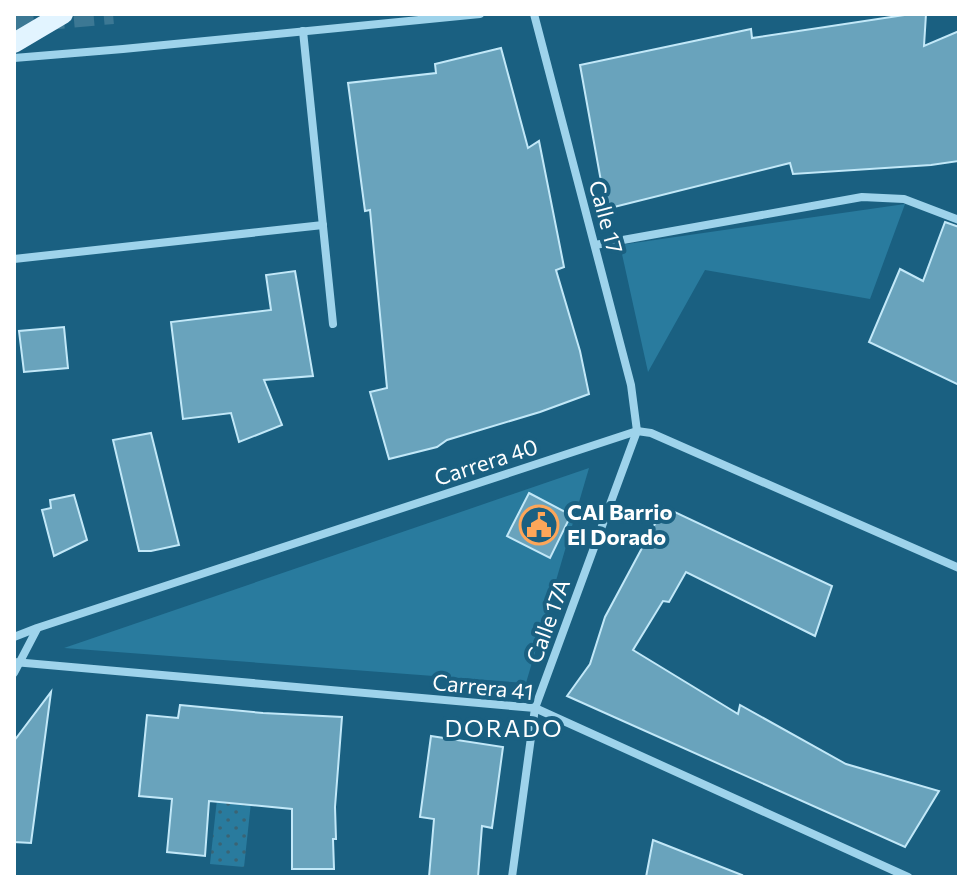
<svg xmlns="http://www.w3.org/2000/svg" width="973" height="891" font-family="Commissioner,sans-serif">
  <defs>
    <pattern id="grass-dots" width="8" height="8" patternUnits="userSpaceOnUse" patternTransform="scale(2)"><rect width="8" height="8" fill="#297b9e"/><path d="M2 2h.1M6 6h.1" fill="none" stroke="#3a6475" stroke-width="1.8" stroke-linecap="round"/></pattern>
  </defs>
  <rect width="100%" height="100%" fill="#1a6081"/>
  <!-- grass -->
  <polygon fill="url(#grass-dots)" points="218,790 252,793 244,867 210,864"/>
  <!-- park -->
  <g fill="#297b9e">
    <polygon points="905,204 870,299 705,270 648,372 620,245"/>
    <polygon points="589,468 526,683 64,648"/>
  </g>
  <!-- building -->
  <g fill="#69a3bc" stroke="#c2e8f8" stroke-width="2">
    <polygon points="911,14 926,14 924,46 959,31 959,161 931,165 793,174 790,163 606,209 580,65 751,29 752,38"/>
    <polygon points="501,48 528,148 539,141 564,267 556,270 580,351 589,394 540,412 447,440 437,447 389,459 370,392 387,388 370,210 365,211 348,83 436,73 435,64"/>
    <polygon points="945,222 959,227 959,385 869,342 900,269 923,281"/>
    <polygon points="295,271 313,376 264,380 282,425 239,442 231,413 183,419 171,322 271,310 266,275"/>
    <polygon points="64,327 68,368 24,372 19,331"/>
    <polygon points="151,433 179,545 151,551 139,551 113,440"/>
    <polygon points="529,493 571,515 550,558 507,536"/>
    <polygon points="74,495 87,540 54,556 42,510 51,508 50,500"/>
    <polygon points="664,507 832,586 815,636 686,572 669,602 663,601 633,650 738,714 740,705 846,764 939,791 905,847 567,696 590,664 605,617"/>
    <polygon points="51,692 31,843 14,842 14,741"/>
    <polygon points="180,705 263,713 342,717 335,807 336,839 333,839 334,869 292,869 292,809 209,801 205,856 167,852 172,799 139,796 147,715 178,718"/>
    <polygon points="431,736 503,747 492,828 482,826 478,877 429,877 434,819 420,817"/>
    <polygon points="653,840 742,875 741,877 646,877"/>
  </g>
  <g fill="none" stroke-linecap="round" stroke-linejoin="round">
    <!-- primary-tunnel -->
    <polyline stroke="#3c7894" stroke-width="20" stroke-dasharray="20 10" stroke-linecap="butt" points="14,23 113,14"/>
    <!-- street -->
    <g stroke="#9ed3eb" stroke-width="8">
      <polyline points="303,31 333,324"/>
      <polyline points="14,58 123,49 480,14"/>
      <polyline points="595,245 862,197 904,199 959,220"/>
      <polyline points="14,259 323,225"/>
      <polyline points="14,637 37,628 637,431 651,433 959,568"/>
      <polyline points="14,662 535,708 908,877"/>
      <polyline points="14,673 37,629"/>
      <polyline points="512,877 535,708 637,431 631,385 534,14"/>
    </g>
    <!-- primary-bridge -->
    <polyline stroke="#e2f4ff" stroke-width="20" points="14,43 63,14"/>
  </g>
  <!-- icons -->
  <defs>
    <g id="civic-ring" transform="scale(2)"><circle r="9.5" fill="#1a6081" stroke="#fda659" stroke-width="1.5"/><path d="M-.6-6.5H3V-4.5H.6V-3L4-1V1h2V6H-6V1h2V-1L-.6-3ZM-1.2 2.5V6h2.4V2.5Z" fill="#fda659"/></g>
  </defs>
  <g fill-rule="evenodd">
    <use href="#civic-ring" x="539" y="525"/>
  </g>
  <g text-anchor="middle" stroke-width="8" stroke-linejoin="round" paint-order="stroke">
    <!-- street labels -->
    <g font-size="22" fill="#fff" stroke="#1a6081">
      <text transform="translate(606 217) rotate(75)" y="8">Calle 17</text>
      <text transform="translate(486 462) rotate(-18)" y="8">Carrera 40</text>
      <text transform="translate(548 621) rotate(-70)" y="8">Calle 17A</text>
      <text transform="translate(483 687) rotate(6)" y="8">Carrera 41</text>
    </g>
    <!-- poi labels -->
    <g font-size="22" font-weight="bold" fill="#fff" stroke="#1a6081" text-anchor="start">
      <text x="567" y="520">CAI Barrio<tspan x="567" dy="25">El Dorado</tspan></text>
    </g>
    <!-- neighbourhood labels -->
    <g font-size="24" letter-spacing="2" fill="#fff" stroke="#1a6081">
      <text x="504" y="737">DORADO</text>
    </g>
  </g>
  <!-- border -->
  <rect width="973" height="891" fill="none" stroke="#ffffff" stroke-width="32"/>
</svg>
